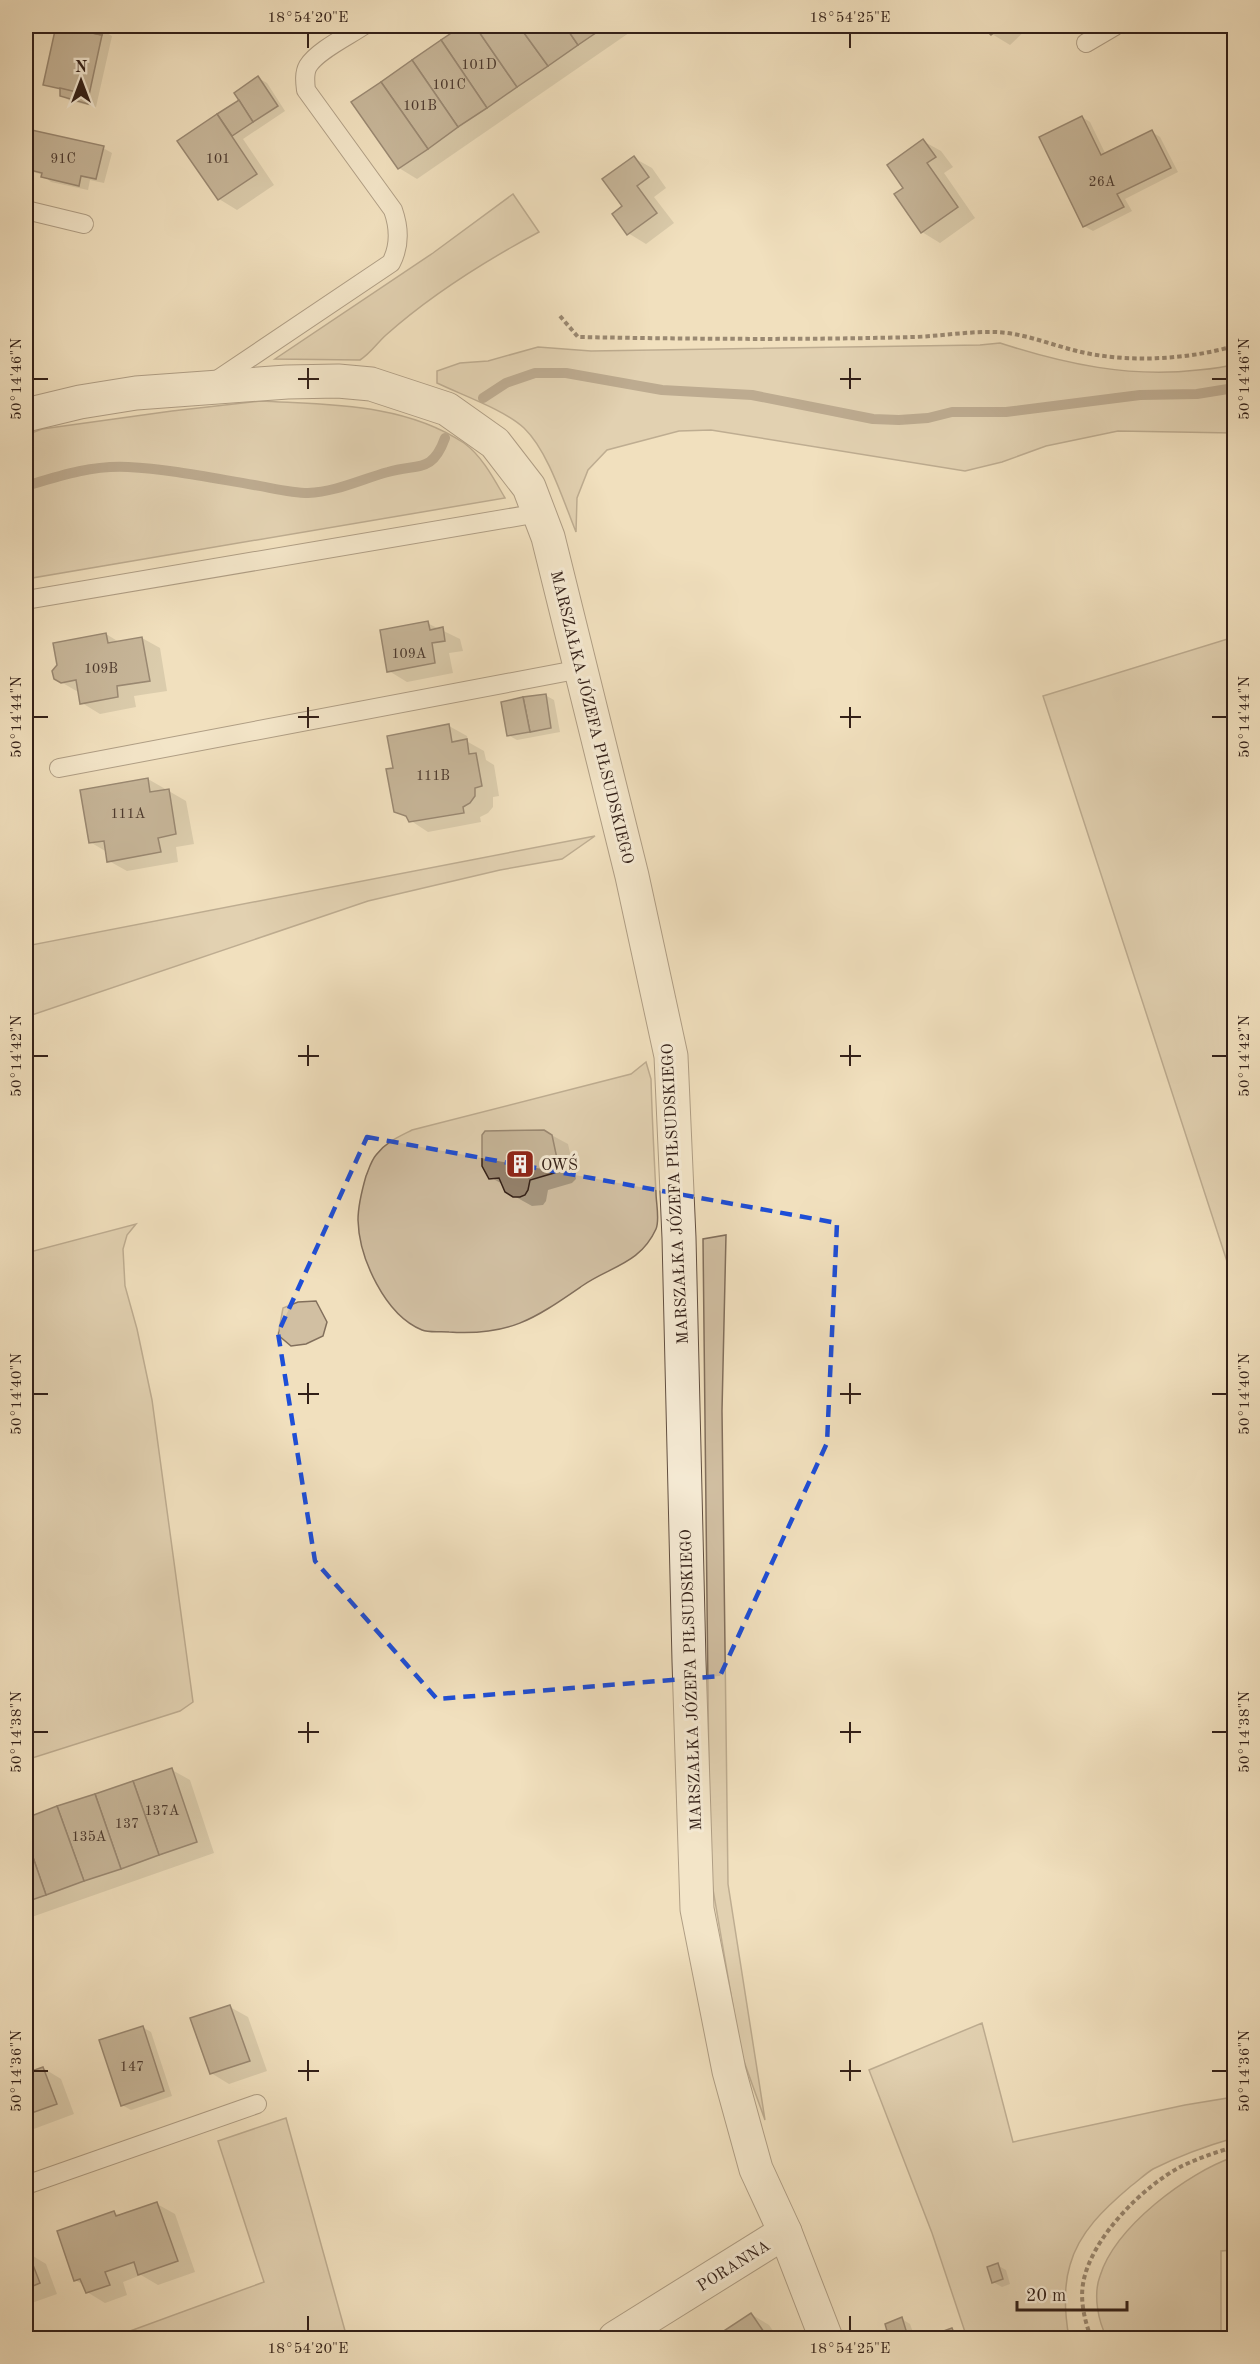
<svg xmlns="http://www.w3.org/2000/svg" width="1260" height="2364" font-family="'Old Standard TT',serif">
  <rect width="100%" height="100%" fill="#f1e0be"/>
  <filter id="stains"><feTurbulence type="fractalNoise" baseFrequency=".00333" numOctaves="4"/><feColorMatrix values="0 0 0 0 .2 0 0 0 0 .09 0 0 0 0 .02 0 0 0 .5 -.17"/></filter>
  <radialGradient id="worn" r=".72"><stop offset=".6" stop-color="#630" stop-opacity="0"/><stop offset="1" stop-color="#630" stop-opacity=".3"/></radialGradient>
  <!-- green -->
  <g fill="#d1bfa2" stroke="#826f5c" stroke-width="1.5">
    <path d="M513,194L539,232C485,261 432,294 386,335C377,343 371,353 360,360L275,359L433,253Z"/>
    <path d="M1000,343C1065,364 1130,378 1198,370C1211,369 1223,368 1234,364V433L1118,431L1046,446L1002,462L965,471L711,430L679,431L607,450L588,470L577,498L576,532C563,500 548,451 524,428C505,410 462,395 437,383V371L460,363L488,361L538,347L591,351L980,345Z"/>
    <path d="M261,401C329,405 404,403 464,443C482,456 494,479 505,498L26,579V435L42,429L172,411Z"/>
    <polygon points="1234,637 1234,1283 1043,696"/>
    <polygon points="595,836 562,859 500,870 368,901 26,1017 26,946"/>
    <path d="M646,1062L651,1079C652,1117 654,1155 656,1193C656,1203 660,1220 656,1229C640,1264 611,1266 582,1286C534,1319 510,1336 449,1332C440,1331 429,1333 422,1330C385,1315 359,1258 358,1220C358,1206 362,1190 366,1176C369,1169 371,1161 376,1155C386,1142 398,1137 412,1130L631,1074Z"/>
    <polygon points="136,1224 127,1235 123,1249 125,1286 137,1329 152,1400 193,1702 180,1711 26,1760 26,1253"/>
    <polygon points="726,1235 722,1411 728,1884 765,2120 741,2053 710,1872 703,1239"/>
    <polygon points="316,1301 327,1322 323,1336 306,1344 291,1346 278,1335 283,1308 298,1302"/>
    <path d="M982,2023L1013,2142L1185,2105L1234,2097V2138C1206,2146 1179,2156 1153,2169C1145,2174 1138,2181 1131,2186C1105,2208 1079,2232 1070,2265C1063,2288 1065,2315 1069,2338H967L932,2233L869,2070Z"/>
    <polygon points="286,2118 347,2338 111,2338 264,2282 218,2141"/>
    <path d="M1234,2157V2250L1221,2251V2338H1107C1098,2321 1093,2295 1100,2276C1115,2227 1188,2172 1234,2157Z"/>
  </g>
  <!-- shadow -->
  <g fill="#0003">
    <polygon points="57,26 80,26 103,31 112,36 96,107 70,101 61,95 62,90 44,84"/>
    <polygon points="465,26 639,26 417,179 399,168 353,103"/>
    <polygon points="984,26 1030,26 1010,45 992,34"/>
    <polygon points="258,78 267,83 285,111 243,139 274,185 237,210 219,199 218,115 241,100"/>
    <polygon points="1082,117 1090,122 1106,155 1152,132 1160,137 1178,172 1125,199 1132,211 1093,231 1084,226"/>
    <polygon points="28,130 103,148 112,153 104,183 90,180 88,190 51,182 43,175 26,170 26,142"/>
    <polygon points="923,141 941,151 953,167 944,173 975,218 940,243 922,232 896,195 905,188"/>
    <polygon points="634,158 652,168 666,188 654,197 674,223 646,244 628,233 624,206"/>
    <polygon points="427,623 460,639 463,651 449,653 453,673 407,682 389,671"/>
    <polygon points="106,634 119,642 142,638 160,648 167,691 134,696 136,707 100,714 82,703 80,693 61,682"/>
    <polygon points="545,695 554,700 560,732 517,740 508,735"/>
    <polygon points="449,726 467,736 468,742 484,751 486,760 494,765 499,796 493,797 493,807 488,813 480,817 481,822 428,832 396,811 395,769"/>
    <polygon points="148,779 186,801 194,844 176,847 178,862 127,871 109,861 107,852 90,842"/>
    <polygon points="544,1131 568,1144 576,1179 572,1183 548,1190 546,1201 543,1205 532,1206 514,1196 504,1185 490,1177"/>
    <polygon points="172,1770 190,1780 214,1853 26,1919 26,1820"/>
    <polygon points="26,2006 34,2032 26,2035"/>
    <polygon points="230,2007 248,2017 267,2071 229,2084 211,2073"/>
    <polygon points="142,2027 151,2032 172,2096 131,2110 122,2105"/>
    <polygon points="43,2068 61,2079 74,2114 31,2130 26,2128 26,2074"/>
    <polygon points="157,2204 175,2214 195,2272 158,2285 141,2275 123,2282 127,2295 105,2303 87,2292 84,2285 75,2280 114,2213 121,2216"/>
    <polygon points="28,2253 46,2264 57,2294 26,2305 26,2254"/>
    <polygon points="997,2265 1006,2270 1010,2284 1002,2287 993,2282"/>
    <polygon points="751,2314 769,2325 778,2338 716,2338"/>
    <polygon points="902,2319 910,2324 915,2338 891,2338 886,2324"/>
    <polygon points="952,2330 960,2335 962,2338 929,2338"/>
  </g>
  <g fill="none" stroke-linecap="round" stroke-linejoin="round">
    <!-- stream -->
    <g stroke="#7e6b59" stroke-width="10">
      <polyline points="483,398 506,383 535,373 566,373 662,390 752,395 873,419 899,420 928,418 952,412 1006,412 1140,395 1197,394 1234,388"/>
      <path d="M26,486C59,476 92,465 128,467C170,469 212,478 254,485C272,488 291,493 308,493C336,492 362,479 388,472C418,463 432,474 445,438"/>
    </g>
  </g>
  <!-- building -->
  <g fill="#95836e" stroke="#321f17" stroke-width="1.5">
    <polygon points="56,26 102,35 89,95 43,85"/>
    <polygon points="61,26 86,26 104,29 102,35"/>
    <polygon points="462,26 475,26 517,87 487,108 441,40"/>
    <polygon points="475,26 519,26 548,66 517,87"/>
    <polygon points="519,26 565,26 578,45 548,66"/>
    <polygon points="565,26 606,26 578,45"/>
    <polygon points="982,26 1002,26 991,35"/>
    <polygon points="441,40 487,108 458,127 412,60"/>
    <polygon points="412,60 458,127 428,149 381,82"/>
    <polygon points="258,76 278,106 253,122 234,93"/>
    <polygon points="381,82 428,149 398,169 351,102"/>
    <polygon points="60,88 89,95 88,104 60,96"/>
    <polygon points="239,100 253,122 232,136 217,114"/>
    <polygon points="217,114 257,174 218,200 177,141"/>
    <polygon points="1082,116 1101,155 1152,130 1171,168 1117,194 1124,207 1083,227 1039,137"/>
    <polygon points="27,129 104,146 96,179 81,176 79,186 41,177 42,173 26,169"/>
    <polygon points="923,139 936,157 927,163 958,207 921,233 894,194 903,188 887,165"/>
    <polygon points="634,156 649,177 637,186 657,213 627,235 612,214 622,206 602,179"/>
    <polygon points="428,621 430,630 443,627 445,641 432,643 435,663 387,672 380,630"/>
    <polygon points="106,633 108,643 142,637 150,681 117,686 118,697 80,704 76,680 61,683 54,679 52,671 57,665 53,643"/>
    <polygon points="546,694 551,728 530,732 523,697"/>
    <polygon points="523,697 530,732 507,736 501,702"/>
    <polygon points="449,724 452,742 467,739 469,754 476,753 482,786 475,788 475,796 470,803 463,807 464,813 409,822 406,816 394,812 386,769 393,768 387,736"/>
    <polygon points="148,778 150,792 169,789 176,834 158,838 161,852 107,862 104,841 89,843 80,790"/>
    <polygon points="544,1130 552,1135 559,1168 554,1173 530,1180 528,1190 525,1195 520,1197 513,1197 505,1192 499,1178 489,1179 482,1166 482,1135 485,1131"/>
    <polygon points="172,1768 197,1842 159,1855 133,1781"/>
    <polygon points="133,1781 159,1855 121,1869 95,1794"/>
    <polygon points="95,1794 121,1869 84,1881 57,1806"/>
    <polygon points="57,1806 84,1881 46,1895 26,1837 26,1818"/>
    <polygon points="26,1837 46,1895 26,1902"/>
    <polygon points="230,2005 250,2061 210,2074 190,2018"/>
    <polygon points="143,2026 164,2091 121,2106 99,2040"/>
    <polygon points="43,2067 57,2104 26,2115 26,2073"/>
    <polygon points="157,2202 178,2261 138,2275 134,2262 105,2272 110,2285 86,2293 80,2279 74,2281 57,2231 114,2211 116,2216"/>
    <polygon points="28,2252 40,2283 26,2289 26,2253"/>
    <polygon points="998,2263 1003,2279 992,2283 987,2267"/>
    <polygon points="751,2313 768,2338 713,2338"/>
    <polygon points="902,2317 908,2337 889,2338 885,2324"/>
    <polygon points="952,2328 956,2338 924,2338"/>
  </g>
  <g fill="none" stroke-linecap="round" stroke-linejoin="round">
    <!-- lane casing -->
    <g stroke="#624f41" stroke-width="20">
      <g id="lane">
        <polyline points="1086,43 1115,26"/>
        <polyline points="26,210 84,224"/>
        <path d="M214,382L391,263C400,246 399,227 393,210L306,90C305,82 304,73 308,66C317,51 348,36 363,26"/>
        <polyline points="26,600 539,513"/>
        <polyline points="59,768 581,669"/>
        <polyline points="26,2185 257,2104"/>
      </g>
    </g>
    <!-- street casing -->
    <g stroke="#624f41" stroke-width="35">
      <g id="street">
        <polyline points="26,415 80,402 136,393 287,382 338,381 371,384 447,409 495,443 529,487 548,537 632,876 671,1056 679,1238 689,1661 697,1909 729,2071 756,2169 785,2232 826,2338"/>
        <polyline points="615,2338 785,2232"/>
      </g>
    </g>
    <!-- path -->
    <g stroke="#321f17" stroke-width="4" stroke-dasharray="4.5 3" stroke-linecap="butt">
      <path d="M560,316L578,337C689,339 805,340 915,337C940,336 964,332 988,332C1019,331 1048,344 1077,351C1125,363 1187,360 1234,346"/>
      <path d="M1091,2338C1085,2321 1080,2302 1083,2284C1090,2239 1143,2186 1182,2166C1199,2158 1216,2152 1234,2147"/>
    </g>
    <!-- lane -->
    <use href="#lane" stroke="#f6ebd5" stroke-width="18"/>
    <!-- street -->
    <use href="#street" stroke="#f6ebd5" stroke-width="33"/>
  </g>
  <!-- marked area -->
  <path d="M0 0H1260V2364H0ZM367,1137L837,1223L827,1443L720,1676L437,1699L315,1561L278,1333Z" fill="#f1e0be" fill-opacity=".55" fill-rule="evenodd"/>
  <path fill="none" stroke="#1d4ed8" stroke-width="4.5" stroke-dasharray="12 8" stroke-linejoin="round" d="M367,1137L837,1223L827,1443L720,1676L437,1699L315,1561L278,1333Z"/>
  <!-- ticks -->
  <path fill="none" stroke="#321f17" stroke-width="2" d="M308,33V48M850,33V48M308,368V389M850,368V389M33,379H48M298,379H319M840,379H861M1212,379H1227M308,707V728M850,707V728M33,717H48M298,717H319M840,717H861M1212,717H1227M308,1045V1066M850,1045V1066M33,1056H48M298,1056H319M840,1056H861M1212,1056H1227M308,1383V1404M850,1383V1404M33,1394H48M298,1394H319M840,1394H861M1212,1394H1227M308,1722V1743M850,1722V1743M33,1732H48M298,1732H319M840,1732H861M1212,1732H1227M308,2060V2081M850,2060V2081M33,2071H48M298,2071H319M840,2071H861M1212,2071H1227M308,2316V2331M850,2316V2331"/>
  <!-- icons -->
  <defs>
    <g id="building-square" transform="scale(1.5)"><rect x="-9" y="-9" width="18" height="18" rx="4" fill="#8f2418" stroke="#f6ebd5"/><path d="M-4-6H4V6H1V3H-1V6H-4ZM-2.5-4.3h1.7v1.8h-1.7ZM.8-4.3h1.7v1.8H.8ZM-2.5-1h1.7V.8h-1.7ZM.8-1h1.7V.8H.8Z" fill="#fff"/></g>
  </defs>
  <g fill-rule="evenodd">
    <use href="#building-square" x="520" y="1164"/>
  </g>
  <g text-anchor="middle" stroke-width="6" stroke-linejoin="round" paint-order="stroke">
    <!-- number labels -->
    <g font-size="14" fill="#4b382d">
      <text x="479" y="69">101D</text>
      <text x="449" y="89">101C</text>
      <text x="420" y="110">101B</text>
      <text x="63" y="163">91C</text>
      <text x="218" y="163">101</text>
      <text x="1102" y="186">26A</text>
      <text x="409" y="658">109A</text>
      <text x="101" y="673">109B</text>
      <text x="433" y="780">111B</text>
      <text x="128" y="818">111A</text>
      <text x="162" y="1815">137A</text>
      <text x="127" y="1828">137</text>
      <text x="89" y="1841">135A</text>
      <text x="132" y="2071">147</text>
    </g>
    <!-- street labels -->
    <g font-size="16" fill="#321f17" stroke="#f6ebd5">
      <text transform="translate(593 717) rotate(76)" y="6">MARSZAŁKA JÓZEFA PIŁSUDSKIEGO</text>
      <text transform="translate(674 1194) rotate(-93)" y="6">MARSZAŁKA JÓZEFA PIŁSUDSKIEGO</text>
      <text transform="translate(690 1680) rotate(-92)" y="6">MARSZAŁKA JÓZEFA PIŁSUDSKIEGO</text>
      <text transform="translate(733 2265) rotate(-32)" y="6">PORANNA</text>
    </g>
    <!-- poi labels -->
    <g font-size="16" fill="#321f17" stroke="#f6ebd5" text-anchor="start">
      <text x="541" y="1170">OWŚ</text>
    </g>
  </g>
  <!-- margin -->
  <rect width="1260" height="2364" fill="none" stroke="#f1e0be" stroke-width="66"/>
  <!-- north arrow -->
  <g transform="translate(81 81)" stroke="#f6ebd5" stroke-width="4.5" paint-order="stroke">
  <path d="M0-4.5L10 22L0 15L-10 22Z" fill="#321f17"/>
  <text y="-9" font-size="16" font-weight="bold" text-anchor="middle" fill="#321f17">N</text>
  </g>
  <!-- scale -->
  <path d="M1017 2301v9h110v-9" fill="none" stroke="#321f17" stroke-width="3"/>
  <text x="1026" y="2301" font-size="18" fill="#321f17" stroke="#f6ebd5" stroke-width="4.5" paint-order="stroke">20 m</text>
  <rect x="33" y="33" width="1194" height="2298" fill="none" stroke="#321f17" stroke-width="2"/>
  <g font-size="15" text-anchor="middle" fill="#321f17">
    <text x="308" y="22">18°54'20"E</text>
    <text x="850" y="22">18°54'25"E</text>
    <text transform="translate(16 379) rotate(-90)" y="5">50°14'46"N</text>
    <text transform="translate(1244 379) rotate(-90)" y="5">50°14'46"N</text>
    <text transform="translate(16 717) rotate(-90)" y="5">50°14'44"N</text>
    <text transform="translate(1244 717) rotate(-90)" y="5">50°14'44"N</text>
    <text transform="translate(16 1056) rotate(-90)" y="5">50°14'42"N</text>
    <text transform="translate(1244 1056) rotate(-90)" y="5">50°14'42"N</text>
    <text transform="translate(16 1394) rotate(-90)" y="5">50°14'40"N</text>
    <text transform="translate(1244 1394) rotate(-90)" y="5">50°14'40"N</text>
    <text transform="translate(16 1732) rotate(-90)" y="5">50°14'38"N</text>
    <text transform="translate(1244 1732) rotate(-90)" y="5">50°14'38"N</text>
    <text transform="translate(16 2071) rotate(-90)" y="5">50°14'36"N</text>
    <text transform="translate(1244 2071) rotate(-90)" y="5">50°14'36"N</text>
    <text x="308" y="2353">18°54'20"E</text>
    <text x="850" y="2353">18°54'25"E</text>
  </g>
  <rect width="100%" height="100%" filter="url(#stains)"/>
  <rect width="100%" height="100%" fill="url(#worn)"/>
</svg>
